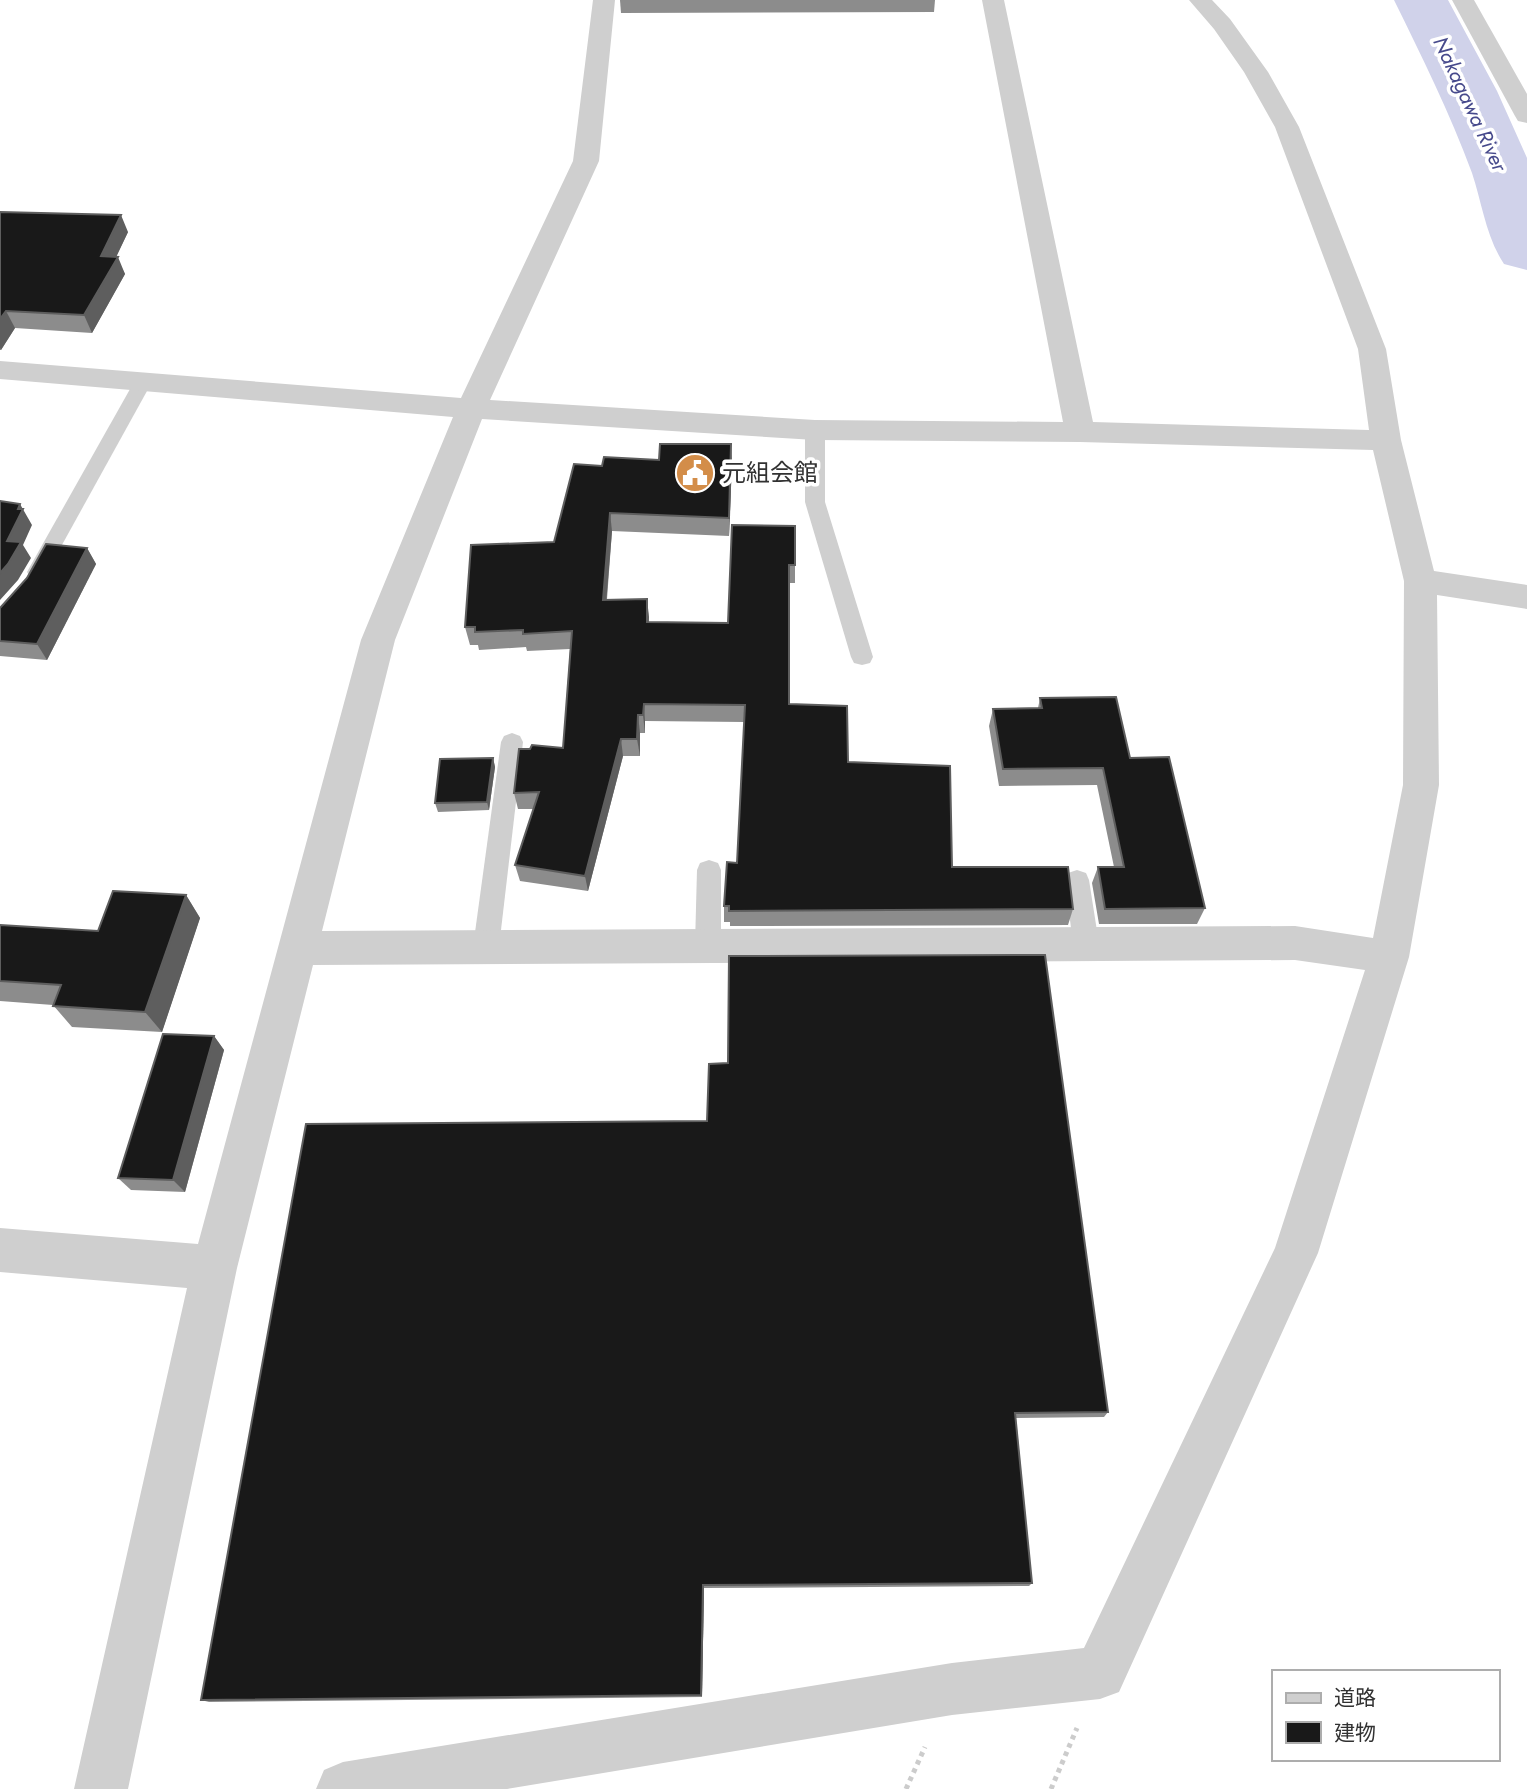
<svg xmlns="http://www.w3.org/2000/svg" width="1527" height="1789" font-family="Jost,'Noto Sans JP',sans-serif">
  <rect width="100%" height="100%" fill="#fff"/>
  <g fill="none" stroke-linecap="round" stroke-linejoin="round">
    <!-- river -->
    <path fill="#d0d2ea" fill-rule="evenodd" d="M1394,0H1448L1497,91L1527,158V270L1504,264C1486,237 1482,203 1472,173C1450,113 1422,57 1394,0Z"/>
    <!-- path -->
    <g stroke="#ccc" stroke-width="5" stroke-dasharray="4.5 4.5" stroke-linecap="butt">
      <polyline points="906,1789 925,1747"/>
      <polyline points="1051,1789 1077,1728"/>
    </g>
    <!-- service -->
    <g fill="#cfcfcf" fill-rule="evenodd">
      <polygon points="143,376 152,382 47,572 44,577 37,579 30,577 27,572 134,382"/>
      <polygon points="815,424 822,426 825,430 825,502 873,657 870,663 862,665 854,663 851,657 805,502 805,430 808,426"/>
      <polygon points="512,733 520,736 523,742 499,947 495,955 486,958 477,955 473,947 501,742 504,736"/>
      <polygon points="709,860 718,863 721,870 721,945 717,953 708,956 699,953 695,945 697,870 700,863"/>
      <polygon points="1077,870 1086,873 1089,880 1099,944 1095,952 1086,955 1077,952 1073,944 1065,880 1068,873"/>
    </g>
    <!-- minor -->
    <g fill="#cfcfcf" fill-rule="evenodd">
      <path d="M593,0H615L599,161L490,400L815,420L1063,422L982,0H1004L1093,422L1369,430L1358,349L1275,127L1244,72L1214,29L1189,0H1212L1230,19L1268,72L1299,127L1386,349L1401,440L1434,571L1527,585V609L1437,595L1439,785L1409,957L1318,1253L1119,1692L1100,1699L952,1715L507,1789H316L324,1770L343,1762L952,1663L1084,1648L1275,1248L1365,970L1295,960L313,965L237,1268L128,1789H74L187,1288L0,1272V1228L198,1244L361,640L453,417L0,379V361L461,398L573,161ZM482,419L815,440L1080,442L1373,450L1404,581L1403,785L1373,938L1295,926L322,931L395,640Z"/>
      <polygon points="1452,0 1474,0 1527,94 1527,123 1518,121 1515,116"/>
    </g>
  </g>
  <!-- wall -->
  <g fill="#8c8c8c">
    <polygon points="620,0 935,0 934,12 621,13"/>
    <polygon points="0,212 128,232 116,257 125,274 92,333 15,328 1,350 0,350"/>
    <polygon points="659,460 732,463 729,536 612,531 607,599 647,599 649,622 728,623 732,525 795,565 795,583 789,583 789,704 952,867 1073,909 1068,925 730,926 730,922 724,922 724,906 737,863 744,722 645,721 645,733 640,733 640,756 623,756 588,891 520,881 515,865 534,809 518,809 514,793 563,748 570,649 527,651 526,647 479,650 478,645 470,645 465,627 554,542 602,466"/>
    <polygon points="87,548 96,564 47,660 0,656 0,608"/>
    <polygon points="1040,698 1130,758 1205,908 1197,924 1099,924 1092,883 1098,867 1114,867 1097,785 999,786 989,726 993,709 1038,708"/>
    <polygon points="493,758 495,767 489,810 438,812 435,803"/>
    <polygon points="186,895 200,918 162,1032 72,1027 53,1005 0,1001 0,925 98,931"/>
    <polygon points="214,1036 224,1050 185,1192 131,1190 118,1178"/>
    <polygon points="306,1124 1108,1412 1104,1417 1016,1418 1032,1583 1029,1586 704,1588 702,1697 209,1702 201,1700"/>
  </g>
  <!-- shaded-wall -->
  <g fill="#5e5e5e">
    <polygon points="121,215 128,232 110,270 118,257 125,274 92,333 84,315 101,256"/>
    <polygon points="6,311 15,328 1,350 0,348 0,319"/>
    <polygon points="731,444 732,463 729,536 729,518"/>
    <polygon points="20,504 32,525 23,545 31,558 18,580 0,600 0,573 7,541"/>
    <polygon points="610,513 612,531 605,617 603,600"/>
    <polygon points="87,548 96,564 47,660 37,644"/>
    <polygon points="647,599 649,617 648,640 647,622"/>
    <polygon points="644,704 645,721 645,733 643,715"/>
    <polygon points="638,715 640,733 640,756 637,739"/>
    <polygon points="621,739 623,756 588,891 585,876"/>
    <polygon points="493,758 495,767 489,810 487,802"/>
    <polygon points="186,895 200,918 162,1032 145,1012"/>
    <polygon points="214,1036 224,1050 185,1192 173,1180"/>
    <polygon points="703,1585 704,1588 702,1697 701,1695"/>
  </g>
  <!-- building -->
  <g fill="#191919" stroke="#5e5e5e" stroke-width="2">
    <polygon points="0,212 121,215 101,256 118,257 84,315 6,311 0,319"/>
    <polygon points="660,444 731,444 729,518 610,513 603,600 647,599 647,622 728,623 732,525 795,526 795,565 789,565 789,704 847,706 848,762 950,766 952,867 1068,867 1073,909 729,911 729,906 724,906 727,862 737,863 745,705 644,704 643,715 638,715 637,739 621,739 585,876 515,865 539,792 514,793 519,749 530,749 532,745 563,748 572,631 523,634 523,630 475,632 475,627 465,627 471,545 554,542 574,464 602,466 604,457 659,460"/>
    <polygon points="0,501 20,504 18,509 23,509 7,541 21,542 8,564 0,573"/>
    <polygon points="46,544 87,548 37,644 0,641 0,608 27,578"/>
    <polygon points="1116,697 1130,758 1169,757 1205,908 1105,909 1098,867 1124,867 1103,768 1003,769 993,709 1042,708 1040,698"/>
    <polygon points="493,758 487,802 435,803 440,759"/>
    <polygon points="113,891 186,895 145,1012 53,1006 61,985 0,981 0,925 98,931"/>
    <polygon points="1045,955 1108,1412 1015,1413 1032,1583 703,1585 701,1695 201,1700 306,1124 707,1121 709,1064 728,1063 729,956"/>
    <polygon points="163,1034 214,1036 173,1180 118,1178"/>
  </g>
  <!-- icons -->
  <defs>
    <g id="civic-disc" transform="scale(2.0125)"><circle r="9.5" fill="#d38d49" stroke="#fff"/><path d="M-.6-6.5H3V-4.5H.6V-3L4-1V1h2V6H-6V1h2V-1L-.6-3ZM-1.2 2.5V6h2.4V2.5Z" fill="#fff"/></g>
  </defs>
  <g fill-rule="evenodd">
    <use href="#civic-disc" x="695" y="473"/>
  </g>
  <g text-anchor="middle" stroke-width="7" stroke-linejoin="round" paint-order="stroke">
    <!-- far-water labels -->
    <g font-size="21" font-style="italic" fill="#474a8c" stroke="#fff">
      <text transform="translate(1470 104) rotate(65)" y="7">Nakagawa River</text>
    </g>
    <!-- poi labels -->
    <g font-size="24" fill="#323232" stroke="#fff" text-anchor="start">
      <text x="722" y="481">元組会館</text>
    </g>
  </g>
  <!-- legend -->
  <rect x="1272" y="1670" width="228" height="91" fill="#ffffff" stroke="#adadad" stroke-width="2"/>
  <rect x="1286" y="1693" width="35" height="10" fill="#cfcfcf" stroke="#adadad" stroke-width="2"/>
  <text x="1334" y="1705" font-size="21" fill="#323232">道路</text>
  <rect x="1286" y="1722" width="35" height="21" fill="#191919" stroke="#adadad" stroke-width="2"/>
  <text x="1334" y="1740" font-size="21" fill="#323232">建物</text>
</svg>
